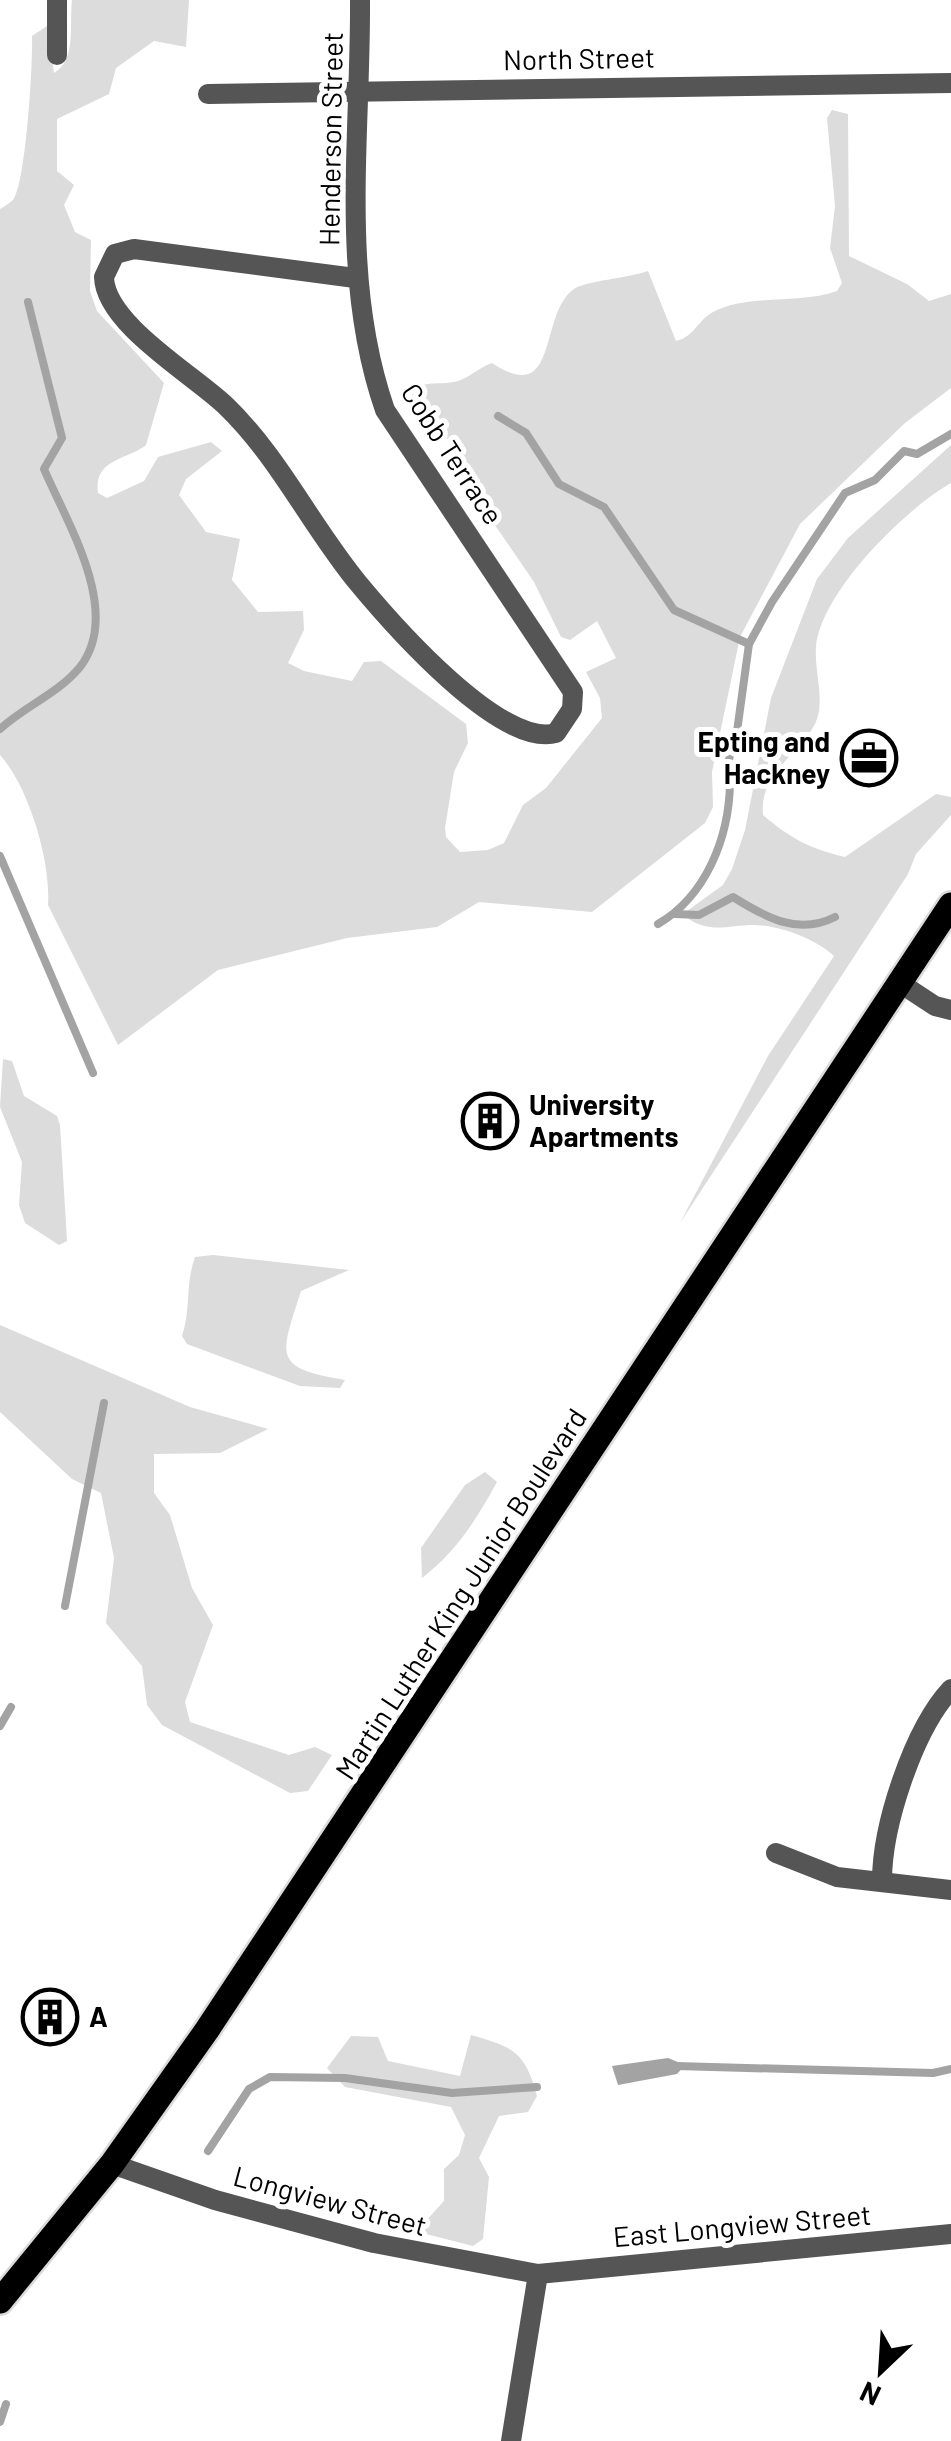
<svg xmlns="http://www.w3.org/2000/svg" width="951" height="2441" font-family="Barlow,sans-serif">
  <rect width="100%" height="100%" fill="#fff"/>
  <!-- green -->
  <g fill="#dcdcdc">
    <path d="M72,0H189L186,47L154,41L116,68L109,94L57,119V171L74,185L64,205L75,232L91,240L90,291L97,311L164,383L146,445C127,460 93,459 98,493L107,498L144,481L158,457L211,442L222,451L186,479L179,495L206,532L240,539L232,580L258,612L303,611L304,630L288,663L304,671L352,681L364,662L381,661L466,724L468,743L454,772L445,828L446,837L460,852L488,850L504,843L523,805L546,788L602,718L600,698L586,672L616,658L597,621L570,640L561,637L534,582L475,496L460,443C438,436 416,426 406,404C416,377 431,386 454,382C467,380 479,367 492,363C560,408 538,314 574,289C585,281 628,278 648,271L676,341C694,337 698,320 713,312C750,293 798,305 837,291L842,283L830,248L835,206L827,118L832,110L848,114L849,256L907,284L929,301L951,294V388L905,423L800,524L740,637L712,772L713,807L705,823L592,912L479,902L437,927L347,938L218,970L118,1045L48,905C51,862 29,787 0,755V209C2,208 11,202 13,200C26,183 33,62 32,36L47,26L54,73C77,60 69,23 72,0Z"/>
    <path d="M951,445V483C905,509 821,592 816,647C814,672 826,701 815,724C797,757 759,773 763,815C790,838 810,849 845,857L936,794L951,797V815L916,854L908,874L680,1223L768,1056L834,956C814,938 781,926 754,925C727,925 711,934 687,918V911L723,885L732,869L745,830L771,698L817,579L848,538Z"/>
    <polygon points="3,1059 12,1061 24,1096 57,1116 60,1125 67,1241 59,1245 25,1223 19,1205 22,1162 0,1107"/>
    <path d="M213,1255L349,1270L301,1291C281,1355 270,1368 345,1380L340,1388L300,1386L187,1344L182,1336C191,1310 185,1284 195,1257Z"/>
    <polygon points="0,1325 190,1407 268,1429 220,1453 154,1454 154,1493 170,1515 192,1588 213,1625 185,1702 190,1722 289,1755 315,1747 332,1755 308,1791 290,1793 162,1725 147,1705 142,1666 106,1623 114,1558 101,1493 72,1479 0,1412"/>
    <path d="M485,1472L497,1482C476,1520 457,1551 422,1578L421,1548L465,1485Z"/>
    <path d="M471,2035C513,2047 525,2051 537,2096L528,2112L499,2116L479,2158L489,2177L483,2239L473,2246L422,2233L424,2223L444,2201V2169L459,2155L465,2135L451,2107L345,2087L327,2068L351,2036L378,2037L388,2061L460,2076Z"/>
  </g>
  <!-- water -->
  <polygon fill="#a3a3a3" points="668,2058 685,2065 677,2074 618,2085 612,2066"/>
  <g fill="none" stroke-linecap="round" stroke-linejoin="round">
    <!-- stream -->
    <g stroke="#a3a3a3" stroke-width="8">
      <polyline points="498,416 526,433 559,484 604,507 674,610 749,644"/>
      <path d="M0,729C25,706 59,693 80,667C123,612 67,523 44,469L62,438L28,302"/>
      <polyline points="0,856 93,1073"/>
      <path d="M675,914L699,915L733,897C765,917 798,936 835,917"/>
      <path d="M658,924C706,896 729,838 730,783C730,767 725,760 735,746L749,644L772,602L845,493L875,480L904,451L917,454L951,434"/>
      <polyline points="65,1606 104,1403"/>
      <polyline points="0,1726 11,1707"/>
      <polyline points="676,2066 933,2073 951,2069"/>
      <polyline points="208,2151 249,2089 270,2077 345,2078 452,2093 537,2087"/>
      <polyline points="0,2422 6,2404"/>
    </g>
    <!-- primary casing -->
    <g stroke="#dbdbdb" stroke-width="30">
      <polyline id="primary" points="0,2301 112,2164 207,2030 951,905"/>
    </g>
    <!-- minor -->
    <g stroke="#555" stroke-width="20">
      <polyline points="57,0 57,55"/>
      <polyline points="208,94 951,83"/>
      <path d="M355,278L134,249L115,254L104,277C105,324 194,375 226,406C279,457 311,526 358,583C392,624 501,749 556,733L572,709L573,692L385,410C339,278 361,137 360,0"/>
      <polyline points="900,983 935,1006 951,1010"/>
      <polyline points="776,1853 837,1877 951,1890"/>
      <path d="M882,1881C882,1826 913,1730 951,1689"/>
      <polyline points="112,2164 215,2200 374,2243 538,2274 951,2234"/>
      <polyline points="511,2441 538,2274"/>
    </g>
    <!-- primary -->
    <use href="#primary" stroke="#000" stroke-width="25"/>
  </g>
  <!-- icons -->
  <defs>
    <g id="office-ring" transform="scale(2.875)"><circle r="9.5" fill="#fff" stroke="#000" stroke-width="1.5"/><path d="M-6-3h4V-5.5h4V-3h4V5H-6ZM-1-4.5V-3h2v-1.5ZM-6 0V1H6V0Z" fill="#000"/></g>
    <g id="building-ring" transform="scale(2.875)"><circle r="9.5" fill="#fff" stroke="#000" stroke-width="1.5"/><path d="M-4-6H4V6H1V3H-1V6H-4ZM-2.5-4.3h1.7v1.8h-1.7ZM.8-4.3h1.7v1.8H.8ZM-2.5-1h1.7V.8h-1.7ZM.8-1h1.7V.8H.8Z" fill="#000"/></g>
  </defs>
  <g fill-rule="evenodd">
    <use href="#office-ring" x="869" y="758"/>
    <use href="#building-ring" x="490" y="1121"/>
    <use href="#building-ring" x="50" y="2017"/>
  </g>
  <g text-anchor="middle" stroke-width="10" stroke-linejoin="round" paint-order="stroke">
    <!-- street labels -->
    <g font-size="28" fill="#000" stroke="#fff">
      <text transform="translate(579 59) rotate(-1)" y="10">North Street</text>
      <text transform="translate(331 139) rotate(-89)" y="10">Henderson Street</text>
      <text transform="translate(452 454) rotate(57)" y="10">Cobb Terrace</text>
      <text transform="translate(461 1594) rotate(-57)" y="10">Martin Luther King Junior Boulevard</text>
      <text transform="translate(330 2201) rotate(15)" y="10">Longview Street</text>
      <text transform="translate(742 2226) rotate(-5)" y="10">East Longview Street</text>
    </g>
    <!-- poi labels -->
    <g font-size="28" font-weight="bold" fill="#000" stroke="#fff" text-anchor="start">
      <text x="830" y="752" text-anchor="end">Epting and<tspan x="830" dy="32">Hackney</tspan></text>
      <text x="529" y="1115">University<tspan x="529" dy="32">Apartments</tspan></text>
      <text x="89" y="2027">A</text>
    </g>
  </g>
  <!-- north arrow -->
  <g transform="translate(881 2371) rotate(205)" stroke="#ffffff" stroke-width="8" paint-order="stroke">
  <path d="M0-8L18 38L0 25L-18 38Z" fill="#000000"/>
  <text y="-15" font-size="28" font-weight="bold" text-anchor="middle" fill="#000000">N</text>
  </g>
</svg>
